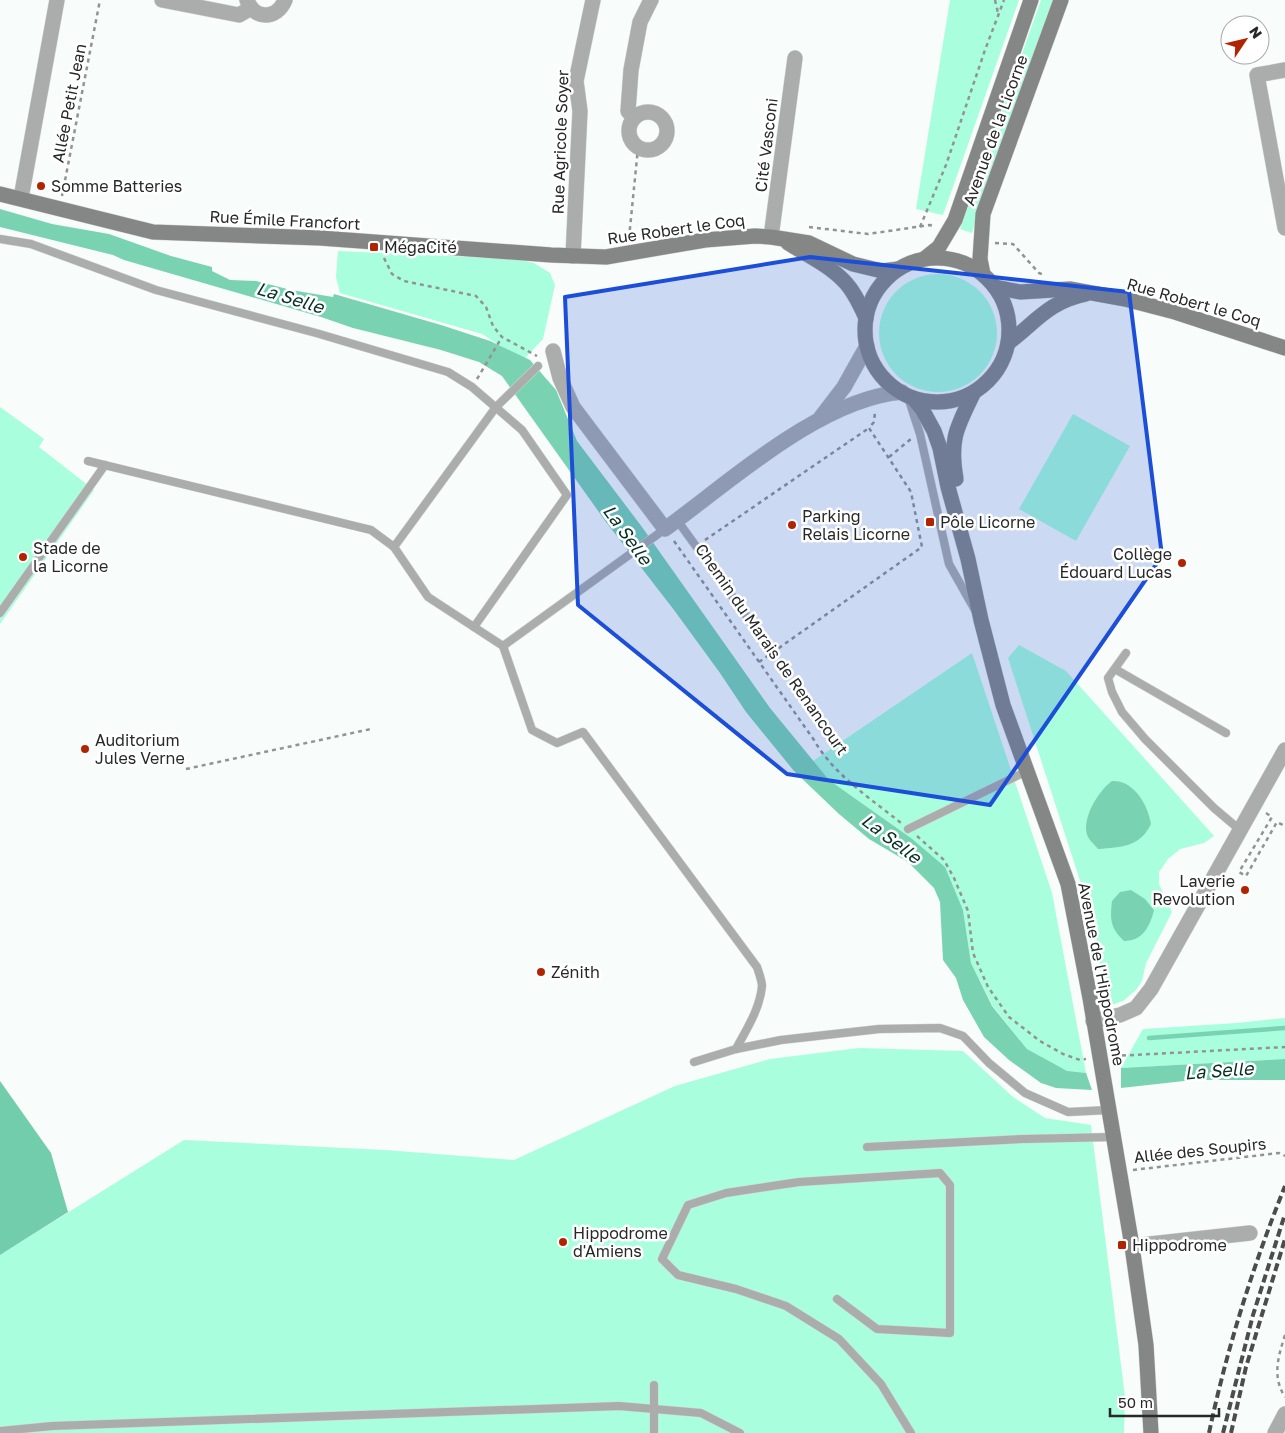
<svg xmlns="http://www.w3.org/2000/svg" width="1285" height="1433" font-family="'Golos Text',sans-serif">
  <rect width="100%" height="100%" fill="#f8fcfa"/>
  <!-- green -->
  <g fill="#a8fedd">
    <polygon points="950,0 1019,0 943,215 916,209"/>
    <polygon points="1041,0 1053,0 979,208 972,233 960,229"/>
    <polygon points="338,251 515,259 534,263 550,273 555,285 543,339 523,360 482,334 340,293 336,277"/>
    <circle cx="938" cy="333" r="59"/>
    <polygon points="0,407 44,439 39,447 94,490 0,624"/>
    <polygon points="1073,414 1130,446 1076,541 1019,509"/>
    <polygon points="1019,645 1066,671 1214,836 1204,843 1180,849 1168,859 1159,872 1159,884 1172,912 1146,963 1142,981 1136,990 1123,1001 1108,1006 1085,896 1008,658"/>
    <polygon points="972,653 1052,893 1086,1073 1067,1072 1027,1049 992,1005 971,963 963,910 911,838 829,780 813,761"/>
    <polygon points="1285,1018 1285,1059 1121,1068 1143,1029 1237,1023"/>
    <polygon points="859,1048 963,1051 1013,1097 1045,1118 1091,1125 1125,1397 1124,1433 0,1433 0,1255 184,1140 385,1150 514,1160 675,1086 770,1059"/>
  </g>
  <!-- forest -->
  <polygon fill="#72cdac" points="0,1081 51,1153 68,1212 0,1255"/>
  <!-- water -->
  <g fill="#79d3b2">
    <polygon points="0,209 52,224 109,234 171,256 212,267 212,271 230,280 256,281 291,290 333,297 334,294 441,325 490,341 530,360 556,390 577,441 642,527 770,708 829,780 911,838 945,867 963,910 971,963 992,1006 1027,1049 1067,1071 1086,1073 1092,1090 1056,1088 1041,1083 1009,1060 984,1037 963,1000 956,978 943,960 940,902 934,888 908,862 869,839 839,814 794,771 746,712 720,673 674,610 606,522 502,376 479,362 441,350 353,328 321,317 124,260 113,255 0,227"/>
    <path d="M1112,781C1134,780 1148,805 1151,824C1140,847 1122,847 1098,849C1095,845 1090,841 1088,837C1080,820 1099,790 1112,781Z"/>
    <path d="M1131,890L1145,899L1154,910C1150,926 1143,941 1124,941C1110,928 1110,919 1112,901L1120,892Z"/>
    <polygon points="1285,1059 1285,1080 1193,1080 1121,1088 1121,1068"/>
  </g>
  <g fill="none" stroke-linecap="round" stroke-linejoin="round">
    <!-- stream -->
    <polyline stroke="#79d3b2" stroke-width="4.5" points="1149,1038 1285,1028"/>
    <!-- lane casing -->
    <g stroke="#d2d6d4" stroke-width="9">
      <g id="lane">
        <polyline points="0,239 31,244 156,290 316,333 448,372 472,387 522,430 567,495 474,627"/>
        <path d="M538,366L496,407L394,547L428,597L503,646L532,730L557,743L583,732L757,967C759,973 762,981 762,986C760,1009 746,1030 736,1049"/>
        <polyline points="909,400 920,434 949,564 975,610"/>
        <polyline points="88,461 371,530 394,547"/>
        <polyline points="677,520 761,636"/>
        <polyline points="0,613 105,465"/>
        <polyline points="503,646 665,529"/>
        <polyline points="1126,653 1108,678 1112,692 1122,712 1145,739 1214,808 1240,830"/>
        <polyline points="1115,669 1226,733"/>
        <polyline points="908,829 1027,771"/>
        <polyline points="694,1062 736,1049 781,1040 879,1029 940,1028 963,1036 989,1063 1025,1093 1068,1112 1109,1110"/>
        <polyline points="867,1147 1023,1139 1113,1137"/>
        <polyline points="837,1299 877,1329 950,1333 950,1185 940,1173 799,1182 726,1193 688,1205 662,1259 678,1275 736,1289 786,1306 839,1339 881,1384 911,1433"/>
        <polyline points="0,1431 52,1426 619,1406 701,1413 740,1433"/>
        <polyline points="654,1433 654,1385"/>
      </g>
    </g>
    <!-- street casing -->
    <g stroke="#d2d6d4" stroke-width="16">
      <g id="street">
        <polyline points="162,0 239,15 251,8"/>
        <path d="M247,0C254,20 277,20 285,0"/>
        <polyline points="1285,70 1257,75 1285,228"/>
        <circle cx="648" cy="131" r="19"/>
        <polyline points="634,118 628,111 631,70 640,22 651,0"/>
        <polyline points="21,198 57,0"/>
        <polyline points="771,237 795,58"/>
        <polyline points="573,256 580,111 576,81 593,0"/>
        <path d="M553,351L560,378L573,407L665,529C730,482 820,399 902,392"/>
        <polyline points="821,417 844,387 867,346"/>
        <polyline points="1093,1021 1120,1015 1136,1008 1151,989 1285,750"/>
        <polyline points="1132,1246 1250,1233"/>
        <polyline points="1275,1433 1285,1414"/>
      </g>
    </g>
    <!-- secondary casing -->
    <g stroke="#d2d6d4" stroke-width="16">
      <g id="secondary">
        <polyline points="0,194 153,232 320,238 551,255 606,257 705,240 755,236 771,237 809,243 853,264 882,271 898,269"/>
        <path d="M788,243C807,255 829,265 844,281C854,291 860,305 866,318"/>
        <circle cx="937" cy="330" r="72"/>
        <polyline points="924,259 939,247 955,220 1031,0"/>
        <polyline points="983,274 980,259 983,214 1061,0"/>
        <polyline points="995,287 1020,292 1070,289 1125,299 1175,312 1285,348"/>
        <path d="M1008,343C1036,322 1048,302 1086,294"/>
        <polyline points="913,398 922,409 934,431 940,448 948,487 968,559 981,620 1003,705 1068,884 1090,998 1132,1246 1146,1345 1151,1433"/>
        <path d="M956,479C949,439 957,427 974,392"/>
      </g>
    </g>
    <!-- path -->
    <g stroke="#919492" stroke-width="2.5" stroke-dasharray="4 4" stroke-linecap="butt">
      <polyline points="995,0 998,13"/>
      <polyline points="62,196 100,0"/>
      <polyline points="809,227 868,234 930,225 935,227"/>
      <polyline points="920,227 946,165 985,50 1004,0"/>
      <polyline points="629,238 638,148"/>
      <polyline points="995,243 1013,244 1039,273 1044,275"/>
      <polyline points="384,258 392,274 404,281 476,296 486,307 493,326 502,337 537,356"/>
      <polyline points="477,379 502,337"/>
      <polyline points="889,457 911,439"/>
      <polyline points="705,540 869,428"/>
      <path d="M674,541L814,740C834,775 870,798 901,823"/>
      <polyline points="759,662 922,547 911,492 869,428 874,422 875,412"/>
      <polyline points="186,769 371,729"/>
      <polyline points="1266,813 1272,817 1239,872 1246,876 1277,822 1285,826"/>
      <polyline points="917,836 944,860 954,878 968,911 973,953 988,987 1009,1017 1040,1041 1063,1054 1080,1060 1086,1059"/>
      <polyline points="1114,1056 1285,1047"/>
      <polyline points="1133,1170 1279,1153 1285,1156"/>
      <path d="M1285,1335C1278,1357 1272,1377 1285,1397"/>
    </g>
    <!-- lane -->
    <use href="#lane" stroke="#abadac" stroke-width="8"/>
    <!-- street -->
    <use href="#street" stroke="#abadac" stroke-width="15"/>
    <!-- secondary -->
    <use href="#secondary" stroke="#858786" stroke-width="15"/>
    <!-- rail -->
    <g stroke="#4b4d4c" stroke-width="4" stroke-dasharray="8 4" stroke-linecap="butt">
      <path d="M1209,1433C1227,1348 1253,1266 1285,1186"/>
      <polyline points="1223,1433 1253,1315 1285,1214"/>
      <polyline points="1231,1433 1246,1367 1285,1239"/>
    </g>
  </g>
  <!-- marked area -->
  <path fill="#1d4ed8" fill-opacity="0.2" stroke="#1d4ed8" stroke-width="4" stroke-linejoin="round" d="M810,257L1129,292L1162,556L990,805L787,774L578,605L565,297Z"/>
  <!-- markers -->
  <g fill="#b02402" stroke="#fff" stroke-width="2">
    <circle cx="41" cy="186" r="5"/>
    <rect x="369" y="242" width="10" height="10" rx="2.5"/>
    <rect x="925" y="517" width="10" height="10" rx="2.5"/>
    <circle cx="792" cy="525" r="5"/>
    <circle cx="23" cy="557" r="5"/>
    <circle cx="1182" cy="563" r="5"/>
    <circle cx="85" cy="749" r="5"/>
    <circle cx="1245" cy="890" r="5"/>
    <circle cx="541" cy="972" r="5"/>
    <circle cx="563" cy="1242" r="5"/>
    <rect x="1117" y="1240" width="10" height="10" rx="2.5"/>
  </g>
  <g text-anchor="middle" stroke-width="5" stroke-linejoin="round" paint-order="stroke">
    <!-- street labels -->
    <g font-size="16" fill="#272928" stroke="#fff">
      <text transform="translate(69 103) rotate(-79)" y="6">Allée Petit Jean</text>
      <text transform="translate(995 130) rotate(-70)" y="6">Avenue de la Licorne</text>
      <text transform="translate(560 142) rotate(-88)" y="6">Rue Agricole Soyer</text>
      <text transform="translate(766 145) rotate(-83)" y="6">Cité Vasconi</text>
      <text transform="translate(285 220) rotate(3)" y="6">Rue Émile Francfort</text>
      <text transform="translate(676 229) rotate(-8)" y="6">Rue Robert le Coq</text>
      <text transform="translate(1194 302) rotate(16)" y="6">Rue Robert le Coq</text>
      <text transform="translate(772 649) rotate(55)" y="6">Chemin du Marais de Renancourt</text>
      <text transform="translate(1102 974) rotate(79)" y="6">Avenue de l'Hippodrome</text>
      <text transform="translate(1200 1150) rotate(-6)" y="6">Allée des Soupirs</text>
    </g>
    <!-- poi labels -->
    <g font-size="16" fill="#272928" stroke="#fff" text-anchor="start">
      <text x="51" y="192">Somme Batteries</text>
      <text x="384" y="253">MégaCité</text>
      <text x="802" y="522">Parking<tspan x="802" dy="18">Relais Licorne</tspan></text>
      <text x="940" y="528">Pôle Licorne</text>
      <text x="33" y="554">Stade de<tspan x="33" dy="18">la Licorne</tspan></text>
      <text x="1172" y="560" text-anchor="end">Collège<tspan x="1172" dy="18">Édouard Lucas</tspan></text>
      <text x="95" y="746">Auditorium<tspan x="95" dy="18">Jules Verne</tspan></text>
      <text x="1235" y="887" text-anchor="end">Laverie<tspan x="1235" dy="18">Revolution</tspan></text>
      <text x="551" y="978">Zénith</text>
      <text x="573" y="1239">Hippodrome<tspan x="573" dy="18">d'Amiens</tspan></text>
      <text x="1132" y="1251">Hippodrome</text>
    </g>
    <!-- water labels -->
    <g font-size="18" font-style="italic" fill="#063225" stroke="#fff">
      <text transform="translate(290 298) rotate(17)" y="6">La Selle</text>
      <text transform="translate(627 535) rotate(54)" y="6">La Selle</text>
      <text transform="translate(891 839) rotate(37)" y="6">La Selle</text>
      <text transform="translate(1219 1071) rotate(-4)" y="6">La Selle</text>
    </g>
  </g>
  <!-- north arrow -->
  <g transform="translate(1245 40) rotate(55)"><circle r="24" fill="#ffffff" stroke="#a9a9a9"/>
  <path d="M0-4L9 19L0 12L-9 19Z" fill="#b02402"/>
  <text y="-8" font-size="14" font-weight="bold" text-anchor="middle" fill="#272928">N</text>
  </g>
  <!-- scale -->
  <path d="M1110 1408v8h109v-8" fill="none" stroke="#272928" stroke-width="2.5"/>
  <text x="1118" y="1408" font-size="15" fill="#272928" stroke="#ffffff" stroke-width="4" paint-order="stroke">50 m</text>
</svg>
